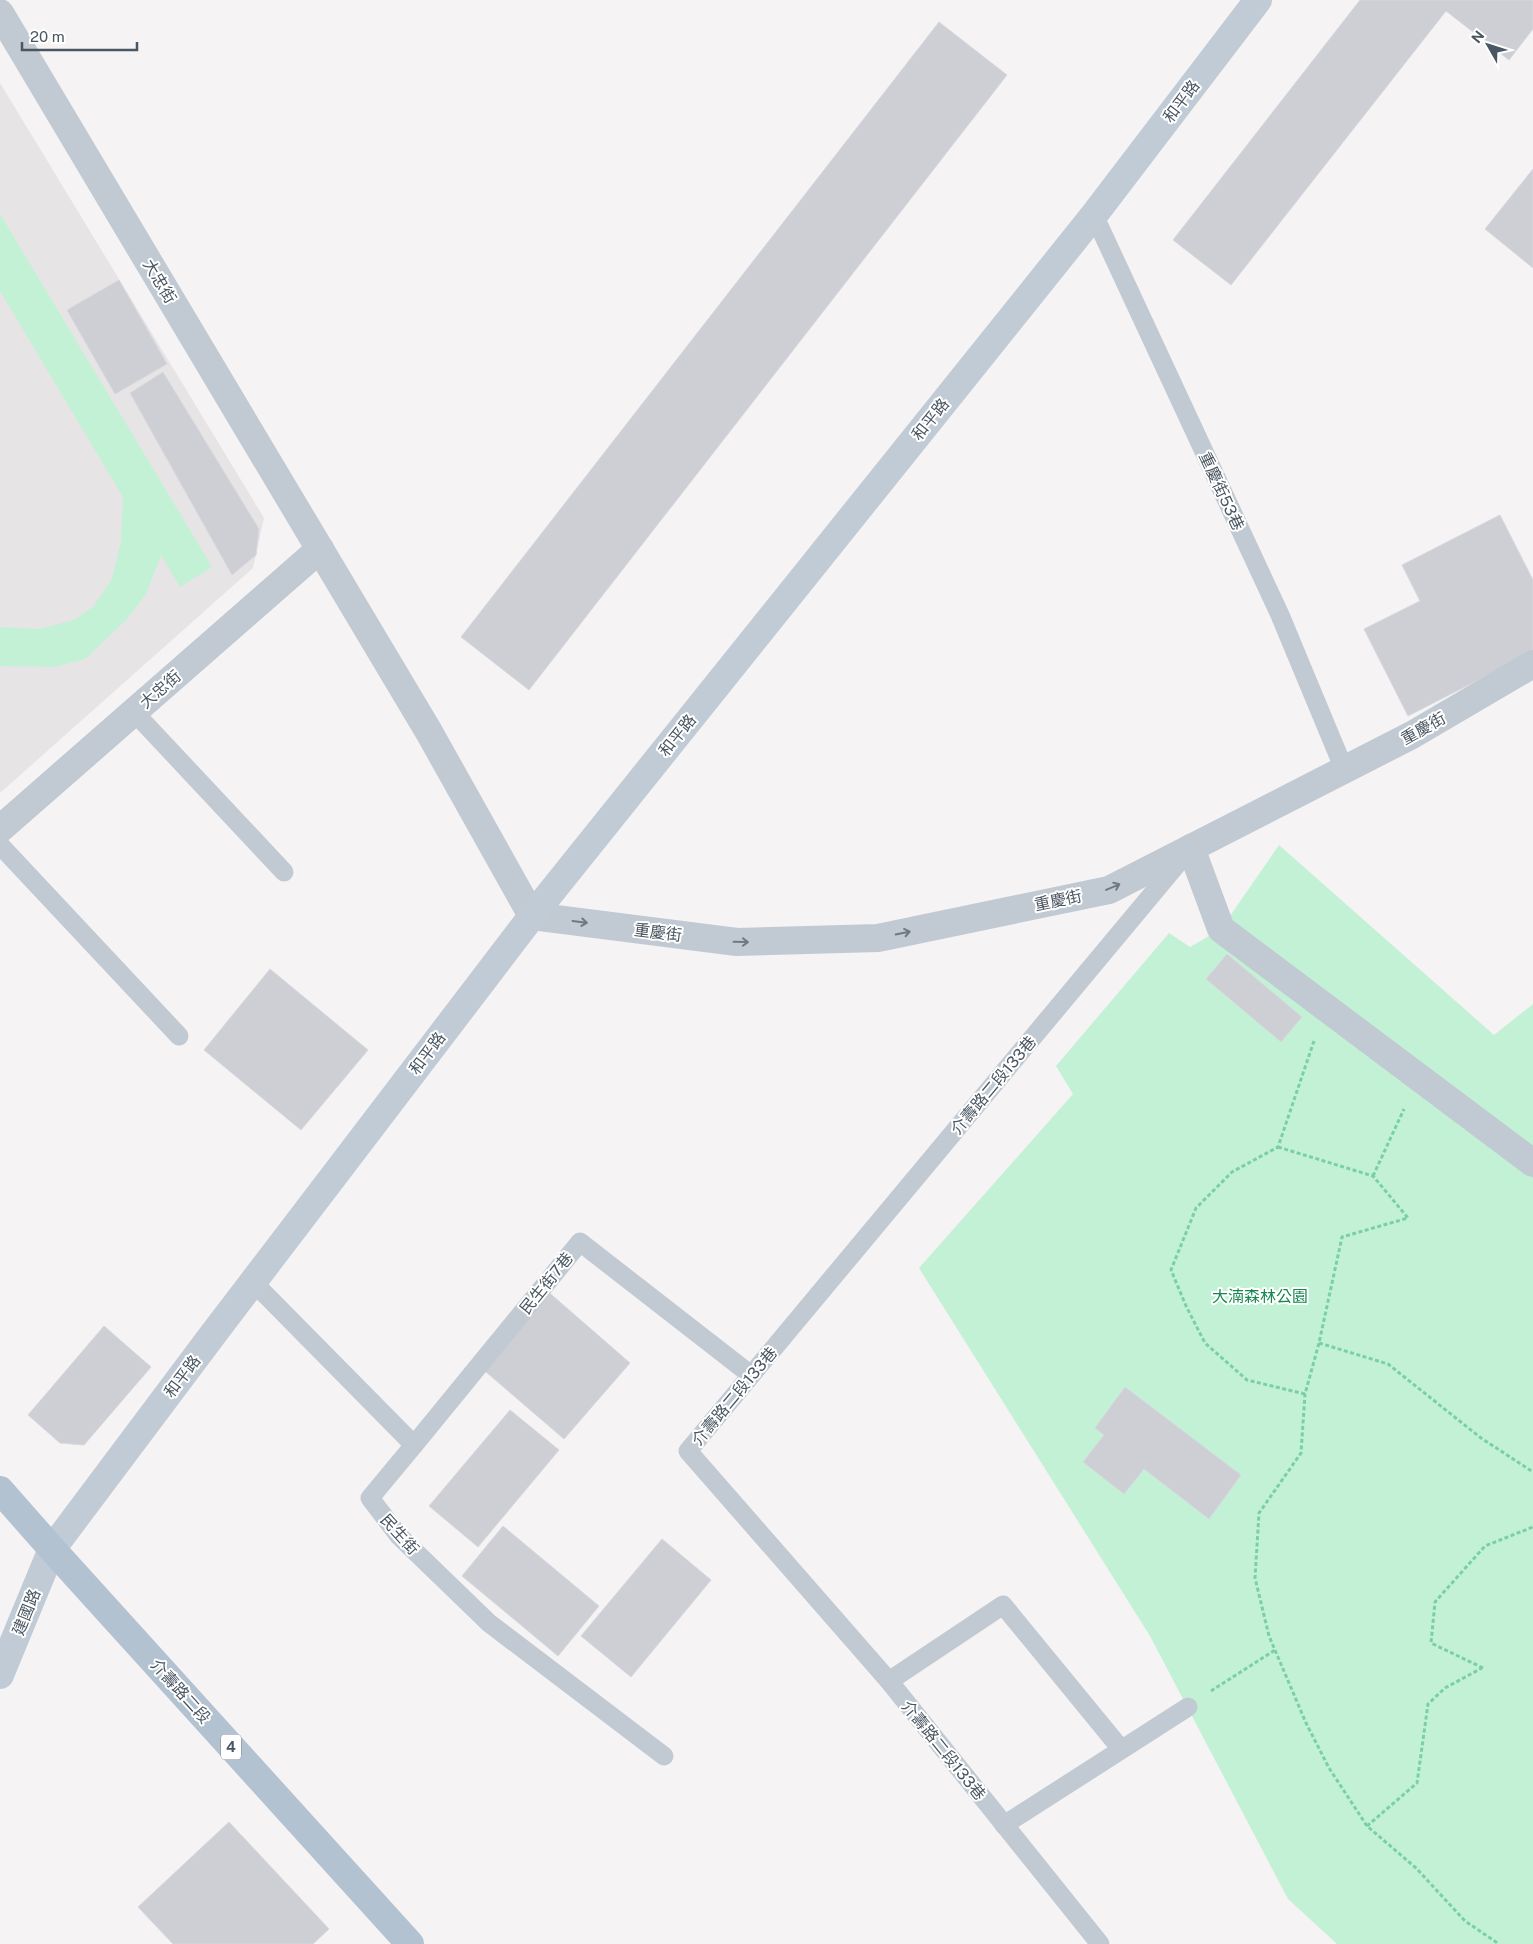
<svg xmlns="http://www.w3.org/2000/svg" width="1533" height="1944" font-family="'Public Sans','Noto Sans TC',sans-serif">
  <rect width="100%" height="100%" fill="#f5f3f3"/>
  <!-- education -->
  <polygon fill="#e6e4e5" points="0,83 264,518 253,568 0,793"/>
  <!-- green -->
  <g fill="#c3f1d5">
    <polygon points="0,214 212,567 180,587 161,555 146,594 127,619 85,659 55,667 0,666 0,627 40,629 74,620 93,607 112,579 121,541 123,497 0,291"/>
    <polygon points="1279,845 1494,1035 1533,1004 1533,1944 1337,1944 1288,1899 1150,1636 919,1268 1073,1094 1056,1066 1169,933 1190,947 1221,929"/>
  </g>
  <!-- building -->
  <g fill="#cdcfd5" stroke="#d7d9de">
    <polygon points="1360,0 1533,0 1533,29 1509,60 1446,11 1231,285 1173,240"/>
    <polygon points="939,22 1007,75 529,690 461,637"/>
    <polygon points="1533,169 1533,268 1485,229"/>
    <polygon points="119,280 167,364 115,394 67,310"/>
    <polygon points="163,372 259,529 256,555 232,575 130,393"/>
    <polygon points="1500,515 1533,580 1533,652 1408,716 1364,629 1420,601 1402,565"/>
    <polygon points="1227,954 1302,1017 1281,1042 1206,979"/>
    <polygon points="270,969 368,1050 301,1130 204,1050"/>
    <polygon points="545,1289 630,1363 564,1439 479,1366"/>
    <polygon points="104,1326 151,1367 84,1445 60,1443 28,1415"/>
    <polygon points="1125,1387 1241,1475 1209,1519 1144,1469 1124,1494 1083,1462 1104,1435 1095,1428"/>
    <polygon points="510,1410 559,1450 478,1547 429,1506"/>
    <polygon points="503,1526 599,1606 558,1656 462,1576"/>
    <polygon points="662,1539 711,1580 631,1677 581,1636"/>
    <polygon points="229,1822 329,1929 313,1944 173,1944 138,1907"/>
  </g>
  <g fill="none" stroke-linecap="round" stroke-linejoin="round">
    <!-- path -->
    <g stroke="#7ad0a6" stroke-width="3" stroke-dasharray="4 2.5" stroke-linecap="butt">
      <polyline points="1278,1147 1373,1176 1408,1218 1342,1237 1319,1343 1305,1394 1301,1453 1259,1513 1255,1578 1269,1636 1306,1723 1329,1768 1367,1826 1416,1868 1465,1921 1499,1944"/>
      <polyline points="1373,1176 1404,1109"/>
      <polyline points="1319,1343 1388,1364 1481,1438 1533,1472"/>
      <polyline points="1305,1394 1247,1380 1205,1343 1186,1306 1171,1270 1196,1208 1232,1172 1278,1147 1314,1041"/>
      <polyline points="1483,1668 1431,1643 1435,1602 1485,1546 1533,1527"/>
      <polyline points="1211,1691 1275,1650"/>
      <polyline points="1367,1826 1417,1783 1428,1704 1445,1688 1482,1668"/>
    </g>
    <!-- lane -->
    <g stroke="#c1cad2" stroke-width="19">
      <polyline points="1094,215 1280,615 1344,769"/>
      <polyline points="134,712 284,872"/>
      <polyline points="0,845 179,1036"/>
      <polyline points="253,1282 414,1445 370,1498 399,1536 489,1623 664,1756"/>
      <polyline points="414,1445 580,1242 751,1375"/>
      <polyline points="889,1681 1003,1605 1121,1749"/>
      <polyline points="1004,1825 1188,1707"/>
      <polyline points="1100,1944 889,1681 688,1451 1184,856"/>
    </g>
    <!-- street -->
    <g stroke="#c1cad2" stroke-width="28">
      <polyline points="0,13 429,732 532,916 737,942 878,938 1109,890 1412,735 1533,664"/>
      <polyline points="0,829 320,549"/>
      <polyline points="1191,848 1221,929 1533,1163"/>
    </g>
    <!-- secondary -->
    <polyline stroke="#c1cbd6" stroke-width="28" points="0,1675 52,1549 214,1333 532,916 1094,215 1258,0"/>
    <!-- primary -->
    <polyline stroke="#b3c2d1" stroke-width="28" points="0,1490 52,1549 410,1944"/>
  </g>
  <!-- one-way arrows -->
  <defs><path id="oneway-shaft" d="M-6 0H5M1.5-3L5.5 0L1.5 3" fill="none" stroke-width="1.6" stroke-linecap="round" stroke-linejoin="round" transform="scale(1.25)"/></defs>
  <g stroke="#6e7983">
    <use href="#oneway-shaft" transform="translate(1113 887) rotate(-23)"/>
    <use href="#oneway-shaft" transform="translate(580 922) rotate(7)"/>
    <use href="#oneway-shaft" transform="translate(903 933) rotate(-12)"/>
    <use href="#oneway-shaft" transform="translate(741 942) rotate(1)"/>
  </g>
  <g text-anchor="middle" stroke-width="4" stroke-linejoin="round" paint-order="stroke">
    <!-- shield labels -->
    <rect fill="#fff" stroke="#808990" stroke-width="1" x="221" y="1734.5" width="20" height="25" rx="4"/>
    <g font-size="15" font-weight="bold" fill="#4a5661">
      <text x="231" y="1752">4</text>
    </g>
    <!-- street labels -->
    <g font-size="16" fill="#4a5661" stroke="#fff">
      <text transform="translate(1181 101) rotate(-53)" y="6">和平路</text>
      <text transform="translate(160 281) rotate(59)" y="6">大忠街</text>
      <text transform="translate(930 419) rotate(-51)" y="6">和平路</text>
      <text transform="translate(1222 491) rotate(65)" y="6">重慶街53巷</text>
      <text transform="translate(160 689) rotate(-41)" y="6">大忠街</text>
      <text transform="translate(1423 728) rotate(-29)" y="6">重慶街</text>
      <text transform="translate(677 735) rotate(-51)" y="6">和平路</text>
      <text transform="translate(1058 900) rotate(-12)" y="6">重慶街</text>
      <text transform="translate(658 932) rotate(7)" y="6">重慶街</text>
      <text transform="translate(427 1053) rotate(-53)" y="6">和平路</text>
      <text transform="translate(993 1085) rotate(-50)" y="6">介壽路二段133巷</text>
      <text transform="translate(546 1283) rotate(-51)" y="6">民生街7巷</text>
      <text transform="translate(182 1376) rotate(-53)" y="6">和平路</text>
      <text transform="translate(734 1396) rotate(-50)" y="6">介壽路二段133巷</text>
      <text transform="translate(400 1534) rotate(48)" y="6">民生街</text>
      <text transform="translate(26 1612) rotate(-68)" y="6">建國路</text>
      <text transform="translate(181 1691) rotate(48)" y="6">介壽路二段</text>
      <text transform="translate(944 1750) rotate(51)" y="6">介壽路二段133巷</text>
    </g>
    <!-- park labels -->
    <g font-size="16" fill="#17864f" stroke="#fff">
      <text x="1260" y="1302">大湳森林公園</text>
    </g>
  </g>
  <!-- north arrow -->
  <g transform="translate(1488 45) rotate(309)" stroke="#ffffff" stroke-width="4" paint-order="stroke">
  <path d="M0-4L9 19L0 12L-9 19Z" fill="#4a5661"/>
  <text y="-8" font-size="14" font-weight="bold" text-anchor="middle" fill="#4a5661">N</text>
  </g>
  <!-- scale -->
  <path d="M22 42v8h115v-8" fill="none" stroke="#4a5661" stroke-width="2.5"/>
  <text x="30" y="42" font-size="15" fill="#4a5661" stroke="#ffffff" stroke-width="4" paint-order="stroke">20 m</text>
</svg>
